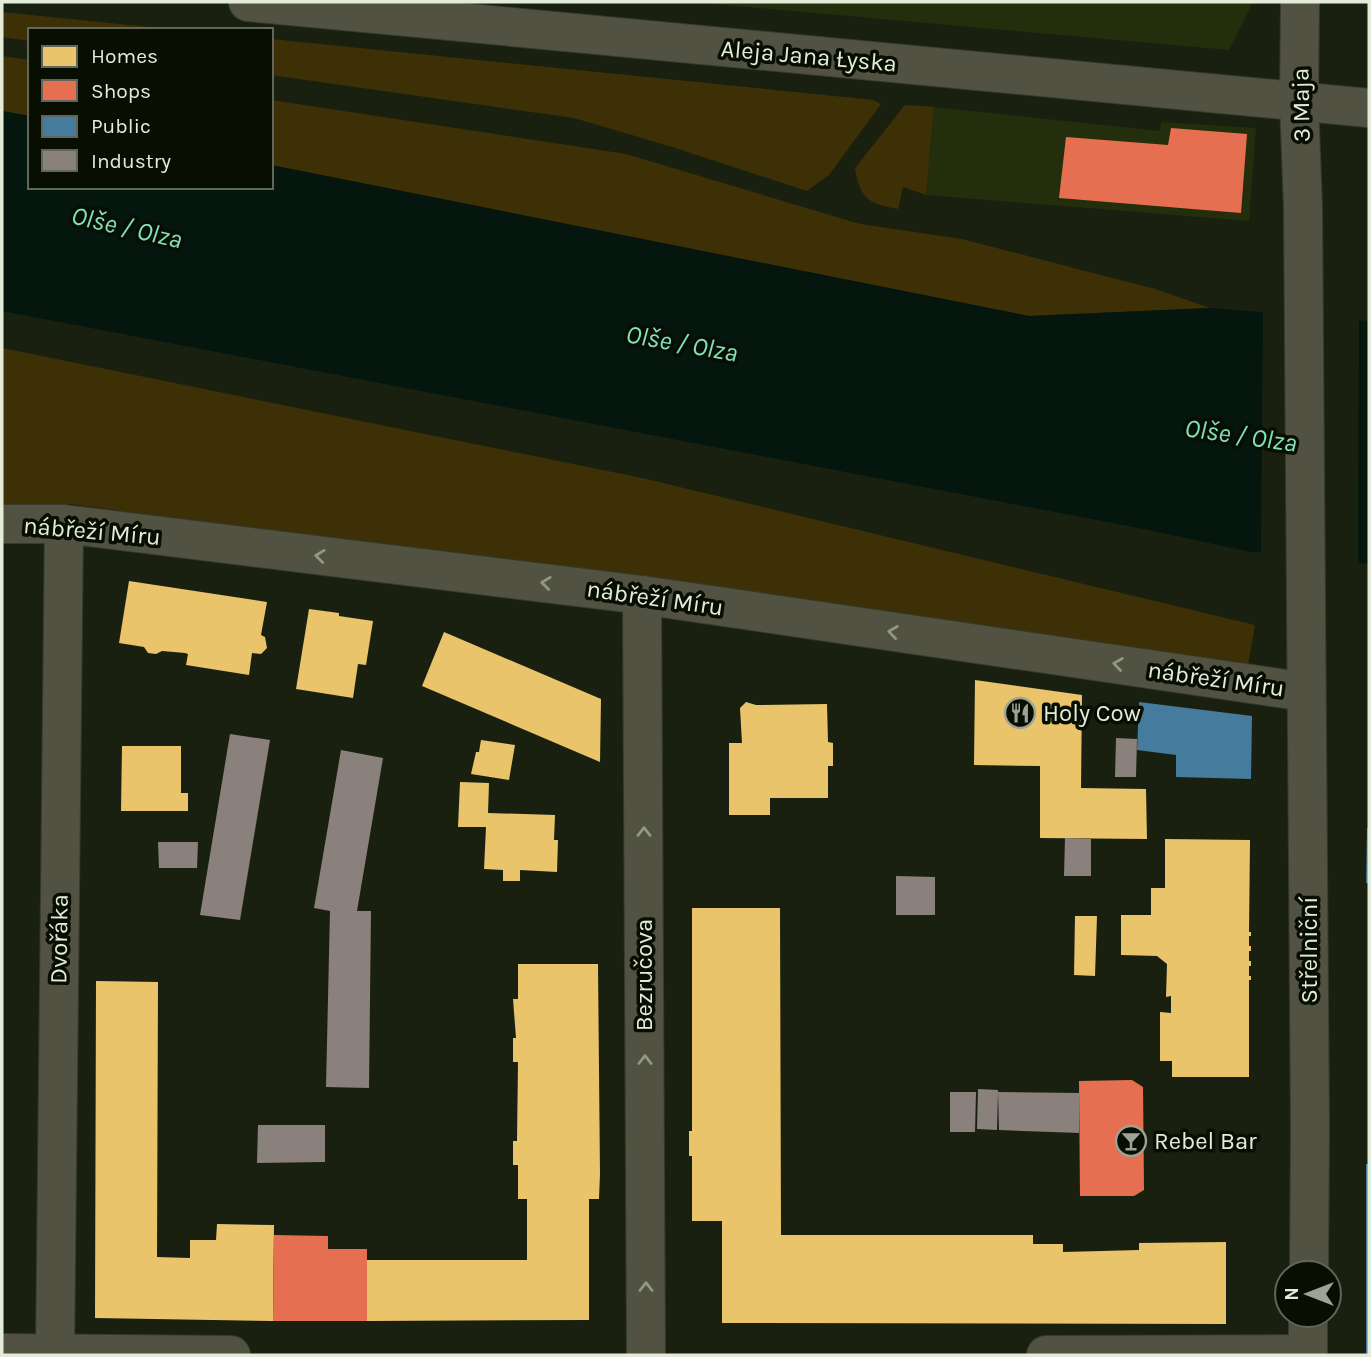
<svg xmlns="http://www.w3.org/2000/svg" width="1371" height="1357" font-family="Karla,sans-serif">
  <rect width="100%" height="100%" fill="#1a2010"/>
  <!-- built -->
  <g fill="#222e0c">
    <polygon points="691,2 1253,2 1229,50"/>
    <polygon points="934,107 1160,131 1161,122 1256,128 1249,221 926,195"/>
  </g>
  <!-- green -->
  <g fill="#3d3006">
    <polygon points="2,12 177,30 30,30 30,41 2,37"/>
    <polygon points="271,39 874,100 881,104 829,175 807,191 669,146 574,118 271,75"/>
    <polygon points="2,56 30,60 30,116 2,111"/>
    <polygon points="271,100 626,154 860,224 962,239 1155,289 1210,308 1029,316 271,165"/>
    <path d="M905,105L934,107L926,195L903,187L898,209C869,204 860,199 855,168Z"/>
    <polygon points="2,348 642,478 1255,625 1247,671 604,578 71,504 2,505"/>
  </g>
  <!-- water -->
  <polygon fill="#04160d" points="2,111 30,116 30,187 271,187 271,165 1029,316 1210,308 1369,321 1369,564 1246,551 1144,529 2,311"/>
  <!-- pier -->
  <polygon fill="#1a2010" points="1263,309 1359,317 1358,567 1261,556"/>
  <!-- homes -->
  <g fill="#e9c46a">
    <polygon points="129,581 267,602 261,635 265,637 267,648 261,654 252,653 249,675 186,665 188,654 185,653 162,651 156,654 148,653 144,647 119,643"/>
    <polygon points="309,609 339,613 339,616 373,621 366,665 358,664 353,698 296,689"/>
    <polygon points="444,632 601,699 600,762 422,686"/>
    <polygon points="975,680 1082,695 1081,788 1146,789 1147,839 1040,838 1040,766 974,765"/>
    <polygon points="746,702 756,705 827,704 828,742 833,743 833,766 828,766 828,798 770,798 770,815 729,815 729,743 742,743 740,708"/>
    <polygon points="481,740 515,745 509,780 471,774 476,752 479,752"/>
    <polygon points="122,746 181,746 181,793 188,793 188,811 121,811"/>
    <polygon points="460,782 489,783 488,813 555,815 554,840 558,840 557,872 520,870 520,881 503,881 503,870 484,869 486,827 458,827"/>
    <polygon points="1165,839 1250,840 1249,932 1251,932 1251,936 1249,936 1249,946 1251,946 1251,951 1249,951 1249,961 1251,961 1251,966 1249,966 1249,976 1251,976 1251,980 1249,980 1249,1077 1172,1077 1172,1061 1160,1061 1160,1012 1171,1013 1171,996 1166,997 1167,964 1157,956 1121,955 1121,915 1151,915 1151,888 1165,888"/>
    <polygon points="692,908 780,908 781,1235 1033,1235 1033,1244 1063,1244 1063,1252 1139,1250 1139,1243 1226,1242 1226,1324 722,1323 722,1221 692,1221 692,1156 689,1156 689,1131 692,1131"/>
    <polygon points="1075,916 1097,916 1095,976 1074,975"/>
    <polygon points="518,964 598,964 600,1174 599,1199 589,1199 589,1320 367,1321 367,1260 527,1260 527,1199 518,1199 518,1165 513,1165 513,1141 517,1141 518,1062 513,1062 513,1038 516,1038 513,999 518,999"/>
    <polygon points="96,981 158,982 157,1257 190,1258 190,1240 216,1240 217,1224 274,1225 273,1321 95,1318"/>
  </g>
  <!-- shops -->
  <g fill="#e76f51">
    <polygon points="1171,128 1247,134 1241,213 1059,198 1066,137 1168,145"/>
    <polygon points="1132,1080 1143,1087 1144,1190 1134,1196 1080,1196 1079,1081"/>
    <polygon points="274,1235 328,1236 328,1249 367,1249 367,1321 273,1321"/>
  </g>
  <!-- public -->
  <g fill="#457b9d">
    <polygon points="1139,702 1252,716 1251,779 1176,777 1176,755 1137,750"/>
    <polygon points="1367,828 1369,828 1369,883 1366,883"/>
    <rect x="1366" y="1164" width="3" height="191"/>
  </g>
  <!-- industry -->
  <g fill="#8a817c">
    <polygon points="230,734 270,740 240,920 200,915"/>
    <polygon points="1116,738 1137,739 1136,777 1115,777"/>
    <polygon points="341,750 383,758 357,911 371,911 369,1088 326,1087 330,911 314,908"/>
    <polygon points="1065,838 1091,839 1091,876 1064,876"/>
    <polygon points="158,842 198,842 197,868 159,868"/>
    <polygon points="896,876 935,877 935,915 896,915"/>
    <polygon points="978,1089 998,1090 998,1092 1079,1093 1079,1133 999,1130 998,1092 997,1130 977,1129"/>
    <polygon points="950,1092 976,1092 975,1132 950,1132"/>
    <polygon points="258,1125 325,1125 325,1162 257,1163"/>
  </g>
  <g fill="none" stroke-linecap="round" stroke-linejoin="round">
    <!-- minor casing -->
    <g stroke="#353b2e" stroke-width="40">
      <g id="minor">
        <polyline points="248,2 1369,108"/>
        <polyline points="1300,2 1299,101 1303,208 1310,1128 1309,1273"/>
        <polyline points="2,524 64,524 642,595 1306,692"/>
        <polyline points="642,595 646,1355"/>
        <polyline points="2,1353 231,1355"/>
        <polyline points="55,1355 64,524"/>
        <polyline points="1046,1355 1308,1354"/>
        <polyline points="1308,1355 1308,1315"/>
      </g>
    </g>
    <!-- minor -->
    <use href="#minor" stroke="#525243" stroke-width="38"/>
  </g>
  <!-- one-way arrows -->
  <defs><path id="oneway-chevron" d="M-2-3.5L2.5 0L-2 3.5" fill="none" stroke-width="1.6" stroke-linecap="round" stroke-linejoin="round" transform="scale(1.75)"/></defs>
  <g stroke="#939786">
    <use href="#oneway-chevron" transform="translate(320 556) rotate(-173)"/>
    <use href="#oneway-chevron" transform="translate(546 583) rotate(-173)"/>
    <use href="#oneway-chevron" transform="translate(893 632) rotate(-172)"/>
    <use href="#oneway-chevron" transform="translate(1118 664) rotate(-172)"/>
    <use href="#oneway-chevron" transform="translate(644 832) rotate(-90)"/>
    <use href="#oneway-chevron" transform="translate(645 1060) rotate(-90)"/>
    <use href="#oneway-chevron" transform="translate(646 1287) rotate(-90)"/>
  </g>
  <!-- icons -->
  <defs>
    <g id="restaurant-ring" transform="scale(1.575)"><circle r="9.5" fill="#090e03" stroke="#9da493" stroke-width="1.5"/><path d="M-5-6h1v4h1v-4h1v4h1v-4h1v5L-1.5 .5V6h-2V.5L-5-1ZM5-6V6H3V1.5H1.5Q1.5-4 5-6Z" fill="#9da493"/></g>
    <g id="bar-ring" transform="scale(1.575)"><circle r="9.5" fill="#090e03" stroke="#9da493" stroke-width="1.5"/><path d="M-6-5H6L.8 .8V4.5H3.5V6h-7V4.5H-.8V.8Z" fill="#9da493"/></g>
  </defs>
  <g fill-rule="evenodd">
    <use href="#restaurant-ring" x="1020" y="713"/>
    <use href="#bar-ring" x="1131" y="1141"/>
  </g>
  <g text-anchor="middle" stroke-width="7" stroke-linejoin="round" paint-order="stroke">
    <!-- street labels -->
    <g font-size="24" fill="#e3ebd9" stroke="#090e03">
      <text transform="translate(809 56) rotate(5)" y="8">Aleja Jana Łyska</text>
      <text transform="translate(1301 105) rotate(-91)" y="8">3 Maja</text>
      <text transform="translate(92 531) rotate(5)" y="8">nábřeží Míru</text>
      <text transform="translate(655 598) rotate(8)" y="8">nábřeží Míru</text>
      <text transform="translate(1216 679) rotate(8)" y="8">nábřeží Míru</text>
      <text transform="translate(59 939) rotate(-89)" y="8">Dvořáka</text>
      <text transform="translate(1309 950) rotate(-90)" y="8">Střelniční</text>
      <text transform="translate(644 975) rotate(-90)" y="8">Bezručova</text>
    </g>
    <!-- poi labels -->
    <g font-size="24" fill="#e3ebd9" stroke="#090e03" text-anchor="start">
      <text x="1043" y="721">Holy Cow</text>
      <text x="1154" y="1149">Rebel Bar</text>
    </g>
    <!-- water labels -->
    <g font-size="26" font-style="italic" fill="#80e1ba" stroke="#090e03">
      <text transform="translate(127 227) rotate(13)" y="9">Olše / Olza</text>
      <text transform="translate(682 343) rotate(10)" y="9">Olše / Olza</text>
      <text transform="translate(1241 435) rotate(8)" y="9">Olše / Olza</text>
    </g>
  </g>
  <!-- border -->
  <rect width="1371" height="1357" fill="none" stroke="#e3ebd9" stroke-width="7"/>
  <!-- legend -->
  <rect x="28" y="28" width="245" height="161" fill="#090e03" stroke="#606659" stroke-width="2"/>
  <rect x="42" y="46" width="35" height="21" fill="#e9c46a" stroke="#606659" stroke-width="2"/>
  <text x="91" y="63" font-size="21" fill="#e3ebd9">Homes</text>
  <rect x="42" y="80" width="35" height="21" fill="#e76f51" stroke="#606659" stroke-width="2"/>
  <text x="91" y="98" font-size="21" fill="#e3ebd9">Shops</text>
  <rect x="42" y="116" width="35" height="21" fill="#457b9d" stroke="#606659" stroke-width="2"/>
  <text x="91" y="133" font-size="21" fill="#e3ebd9">Public</text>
  <rect x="42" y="150" width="35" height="21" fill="#8a817c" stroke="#606659" stroke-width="2"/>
  <text x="91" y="168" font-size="21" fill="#e3ebd9">Industry</text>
  <!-- north arrow -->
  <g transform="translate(1308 1294) rotate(270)"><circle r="33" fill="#090e03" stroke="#606659" stroke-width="2"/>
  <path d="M0-5L12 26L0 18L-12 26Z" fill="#9da493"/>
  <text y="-10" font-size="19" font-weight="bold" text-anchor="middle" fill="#e3ebd9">N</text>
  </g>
</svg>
